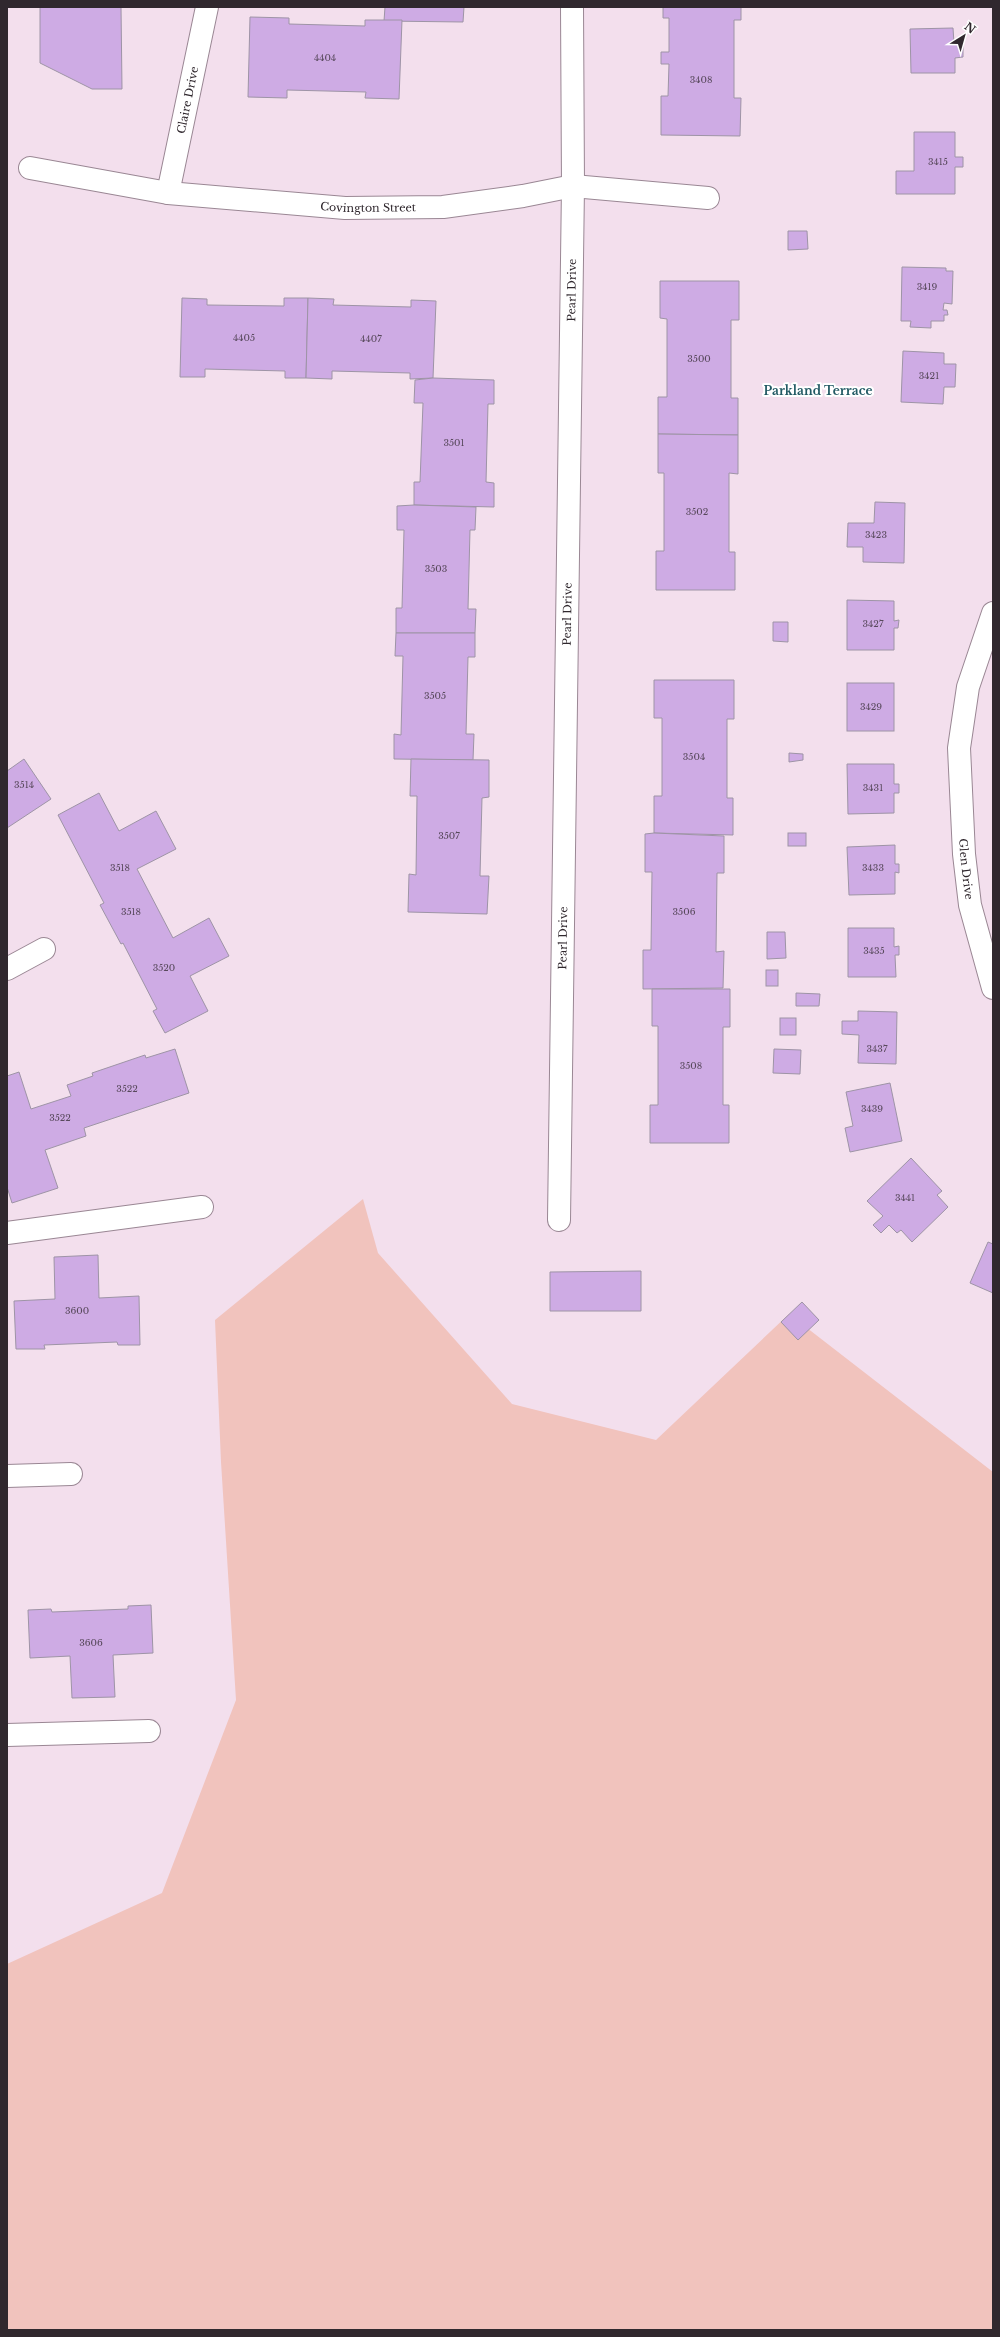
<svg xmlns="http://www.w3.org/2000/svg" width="1000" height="2337" font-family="'Libre Baskerville',serif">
  <rect width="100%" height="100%" fill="#f3dfed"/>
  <!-- green -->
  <polygon fill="#f1c3bd" points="363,1199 378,1253 512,1404 656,1440 789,1314 993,1472 993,2330 7,2330 7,1964 162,1893 236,1700 221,1462 215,1320"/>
  <!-- building -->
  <g fill="#ceabe4" stroke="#9e94a6">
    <polygon points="40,7 121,7 122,89 92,89 40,63"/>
    <polygon points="385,7 464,7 463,22 384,21"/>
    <polygon points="663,7 741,7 741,20 734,20 734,98 741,98 740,136 661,135 661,96 668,96 669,64 661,64 661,52 669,52 669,18 663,18"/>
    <polygon points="250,17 289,18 289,24 365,26 365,20 402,20 399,99 365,98 366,92 287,90 287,98 248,97"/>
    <polygon points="953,28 954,43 963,43 963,57 955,58 955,73 911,73 910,29"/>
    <polygon points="914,132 955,132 955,157 963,157 963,167 955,167 955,194 896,194 896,171 914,171"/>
    <polygon points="788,231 807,231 808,249 788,250"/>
    <polygon points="902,267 946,268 946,271 953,271 952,304 944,303 943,310 947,310 948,315 944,315 944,321 931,321 931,328 910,327 911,321 901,321"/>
    <polygon points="660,281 739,281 739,320 731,320 731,398 738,398 738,435 658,434 658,397 667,397 667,319 660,318"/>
    <polygon points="182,298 207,299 207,305 284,306 284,298 308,298 306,378 285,378 285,371 205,369 205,377 180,377"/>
    <polygon points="308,298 334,299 333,305 411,307 411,300 436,301 433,378 410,379 410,373 332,371 332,379 306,378"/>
    <polygon points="903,351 944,353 944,364 956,364 955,387 944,387 943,404 901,402"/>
    <polygon points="433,378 494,380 494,404 488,404 486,482 494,483 494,507 414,505 414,482 420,482 423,403 414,403 415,380"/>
    <polygon points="658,434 738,435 738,474 729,473 729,552 735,552 735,590 656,590 656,551 664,551 664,473 658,473"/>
    <polygon points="875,502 905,503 904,563 863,562 863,547 847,547 848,523 874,523"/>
    <polygon points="414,505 476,507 475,530 470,530 468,609 476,609 475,633 396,633 396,608 402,608 404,530 397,530 397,506"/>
    <polygon points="847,600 894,601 894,621 899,620 898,628 894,628 894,650 847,650"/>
    <polygon points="773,622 788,622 788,642 773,641"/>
    <polygon points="396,633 475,633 475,657 468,657 466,734 474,734 473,760 394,759 394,734 401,735 403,656 395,656"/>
    <polygon points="654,680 734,680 734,719 727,719 727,798 733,798 733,835 654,833 654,796 662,796 662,718 654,718"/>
    <rect x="847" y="683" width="47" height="48"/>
    <polygon points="789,753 803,754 803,760 789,762"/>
    <polygon points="24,759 51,799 7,828 7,771"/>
    <polygon points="411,759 489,760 489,797 482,798 480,876 489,876 487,914 408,912 409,874 416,875 417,796 410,796"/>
    <polygon points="847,764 894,764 894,784 899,784 899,793 894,793 894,813 848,814"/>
    <polygon points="99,793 119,831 156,811 176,849 137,869 173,938 209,918 229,956 190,976 208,1011 165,1033 153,1011 157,1009 123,943 121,944 100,905 104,903 58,815"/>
    <polygon points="654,833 724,836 724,873 717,873 716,952 724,951 723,988 643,989 643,950 651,950 652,872 645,872 645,834"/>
    <rect x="788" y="833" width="18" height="13"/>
    <polygon points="895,845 895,864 899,864 899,873 895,872 895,894 849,895 847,847"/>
    <polygon points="848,928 894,928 894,947 899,946 899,955 895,955 896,977 848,977"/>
    <polygon points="767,932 785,932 786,958 767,959"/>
    <rect x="766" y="970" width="12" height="16"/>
    <polygon points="652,989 730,989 730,1027 723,1027 723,1105 729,1105 729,1143 650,1143 650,1105 658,1105 658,1026 652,1026"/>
    <polygon points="796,993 820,994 819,1006 796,1006"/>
    <polygon points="858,1011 897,1012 896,1064 858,1063 859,1035 842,1034 842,1021 858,1021"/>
    <rect x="780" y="1018" width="16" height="17"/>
    <polygon points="175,1049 189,1093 84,1128 86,1136 45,1150 58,1188 12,1203 7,1187 7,1076 19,1072 31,1109 71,1096 67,1085 93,1076 92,1073 145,1055 146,1058"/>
    <polygon points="774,1049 801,1050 800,1074 773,1073"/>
    <polygon points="890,1083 902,1141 850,1152 845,1128 853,1126 846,1092"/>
    <polygon points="911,1158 942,1191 937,1195 948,1207 912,1242 901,1230 897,1233 889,1225 881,1233 873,1225 883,1216 867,1201"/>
    <polygon points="988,1242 993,1244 993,1293 970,1283"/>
    <polygon points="98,1255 99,1298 139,1296 140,1345 118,1345 117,1342 44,1345 45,1349 16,1349 14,1301 55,1299 54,1257"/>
    <polygon points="641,1271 641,1311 550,1311 550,1272"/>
    <polygon points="802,1302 819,1320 798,1340 781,1322"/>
    <polygon points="151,1605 153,1653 113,1655 115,1697 72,1698 70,1656 30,1658 28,1610 51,1609 52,1612 128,1609 128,1606"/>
  </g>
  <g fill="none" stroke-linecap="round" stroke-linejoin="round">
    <!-- minor casing -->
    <g stroke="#9a8794" stroke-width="24">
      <g id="minor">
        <path id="s1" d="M30,168L168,193L345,208L443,207L523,196L573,186L708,198"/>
        <path id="s2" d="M168,193L207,7"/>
        <path id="s3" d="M993,613L968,687L959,748L964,854L970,905L993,988"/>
        <polyline points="7,969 44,949"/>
        <path id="s4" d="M559,1220L573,186L572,7"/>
        <polyline points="7,1233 202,1207"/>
        <polyline points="7,1476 71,1474"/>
        <polyline points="7,1735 149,1731"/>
      </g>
    </g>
    <!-- minor -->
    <use href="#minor" stroke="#fff" stroke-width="22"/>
  </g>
  <g text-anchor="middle" stroke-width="4" stroke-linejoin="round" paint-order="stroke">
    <!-- number labels -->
    <g font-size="9" fill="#58495c">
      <text x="325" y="61">4404</text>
      <text x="701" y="83">3408</text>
      <text x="938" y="165">3415</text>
      <text x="927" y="290">3419</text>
      <text x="244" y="341">4405</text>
      <text x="371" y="342">4407</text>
      <text x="699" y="362">3500</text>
      <text x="929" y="379">3421</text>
      <text x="454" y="446">3501</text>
      <text x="697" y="515">3502</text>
      <text x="876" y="538">3423</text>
      <text x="436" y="572">3503</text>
      <text x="873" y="627">3427</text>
      <text x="435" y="699">3505</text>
      <text x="871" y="710">3429</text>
      <text x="694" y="760">3504</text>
      <text x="24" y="788">3514</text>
      <text x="873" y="791">3431</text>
      <text x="449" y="839">3507</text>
      <text x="120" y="871">3518</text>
      <text x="873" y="871">3433</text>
      <text x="131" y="915">3518</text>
      <text x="684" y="915">3506</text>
      <text x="874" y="954">3435</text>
      <text x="164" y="971">3520</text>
      <text x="877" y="1052">3437</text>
      <text x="691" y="1069">3508</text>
      <text x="127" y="1092">3522</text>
      <text x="872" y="1112">3439</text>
      <text x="60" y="1121">3522</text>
      <text x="905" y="1201">3441</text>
      <text x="77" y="1314">3600</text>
      <text x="91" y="1646">3606</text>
    </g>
    <!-- street labels -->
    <g font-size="11" fill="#30282e" stroke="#fff">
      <text dy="4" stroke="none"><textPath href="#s2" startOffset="95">Claire Drive</textPath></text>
      <text dy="4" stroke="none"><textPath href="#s1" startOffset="341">Covington Street</textPath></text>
      <text dy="4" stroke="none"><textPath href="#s4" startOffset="930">Pearl Drive</textPath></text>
      <text dy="4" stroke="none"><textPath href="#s4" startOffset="606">Pearl Drive</textPath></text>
      <text dy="4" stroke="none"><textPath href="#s3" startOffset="261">Glen Drive</textPath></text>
      <text dy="4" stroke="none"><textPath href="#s4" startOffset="282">Pearl Drive</textPath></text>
    </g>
    <!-- neighbourhood labels -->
    <g font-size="12" font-weight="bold" fill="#225a64" stroke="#fff">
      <text x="818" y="395">Parkland Terrace</text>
    </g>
  </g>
  <!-- border -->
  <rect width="1000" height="2337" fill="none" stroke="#30282e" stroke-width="16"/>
  <!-- north arrow -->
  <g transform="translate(964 36) rotate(37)" stroke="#ffffff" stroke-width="3" paint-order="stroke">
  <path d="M0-3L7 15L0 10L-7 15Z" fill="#30282e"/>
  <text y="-6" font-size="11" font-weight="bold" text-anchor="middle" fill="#30282e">N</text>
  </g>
</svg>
